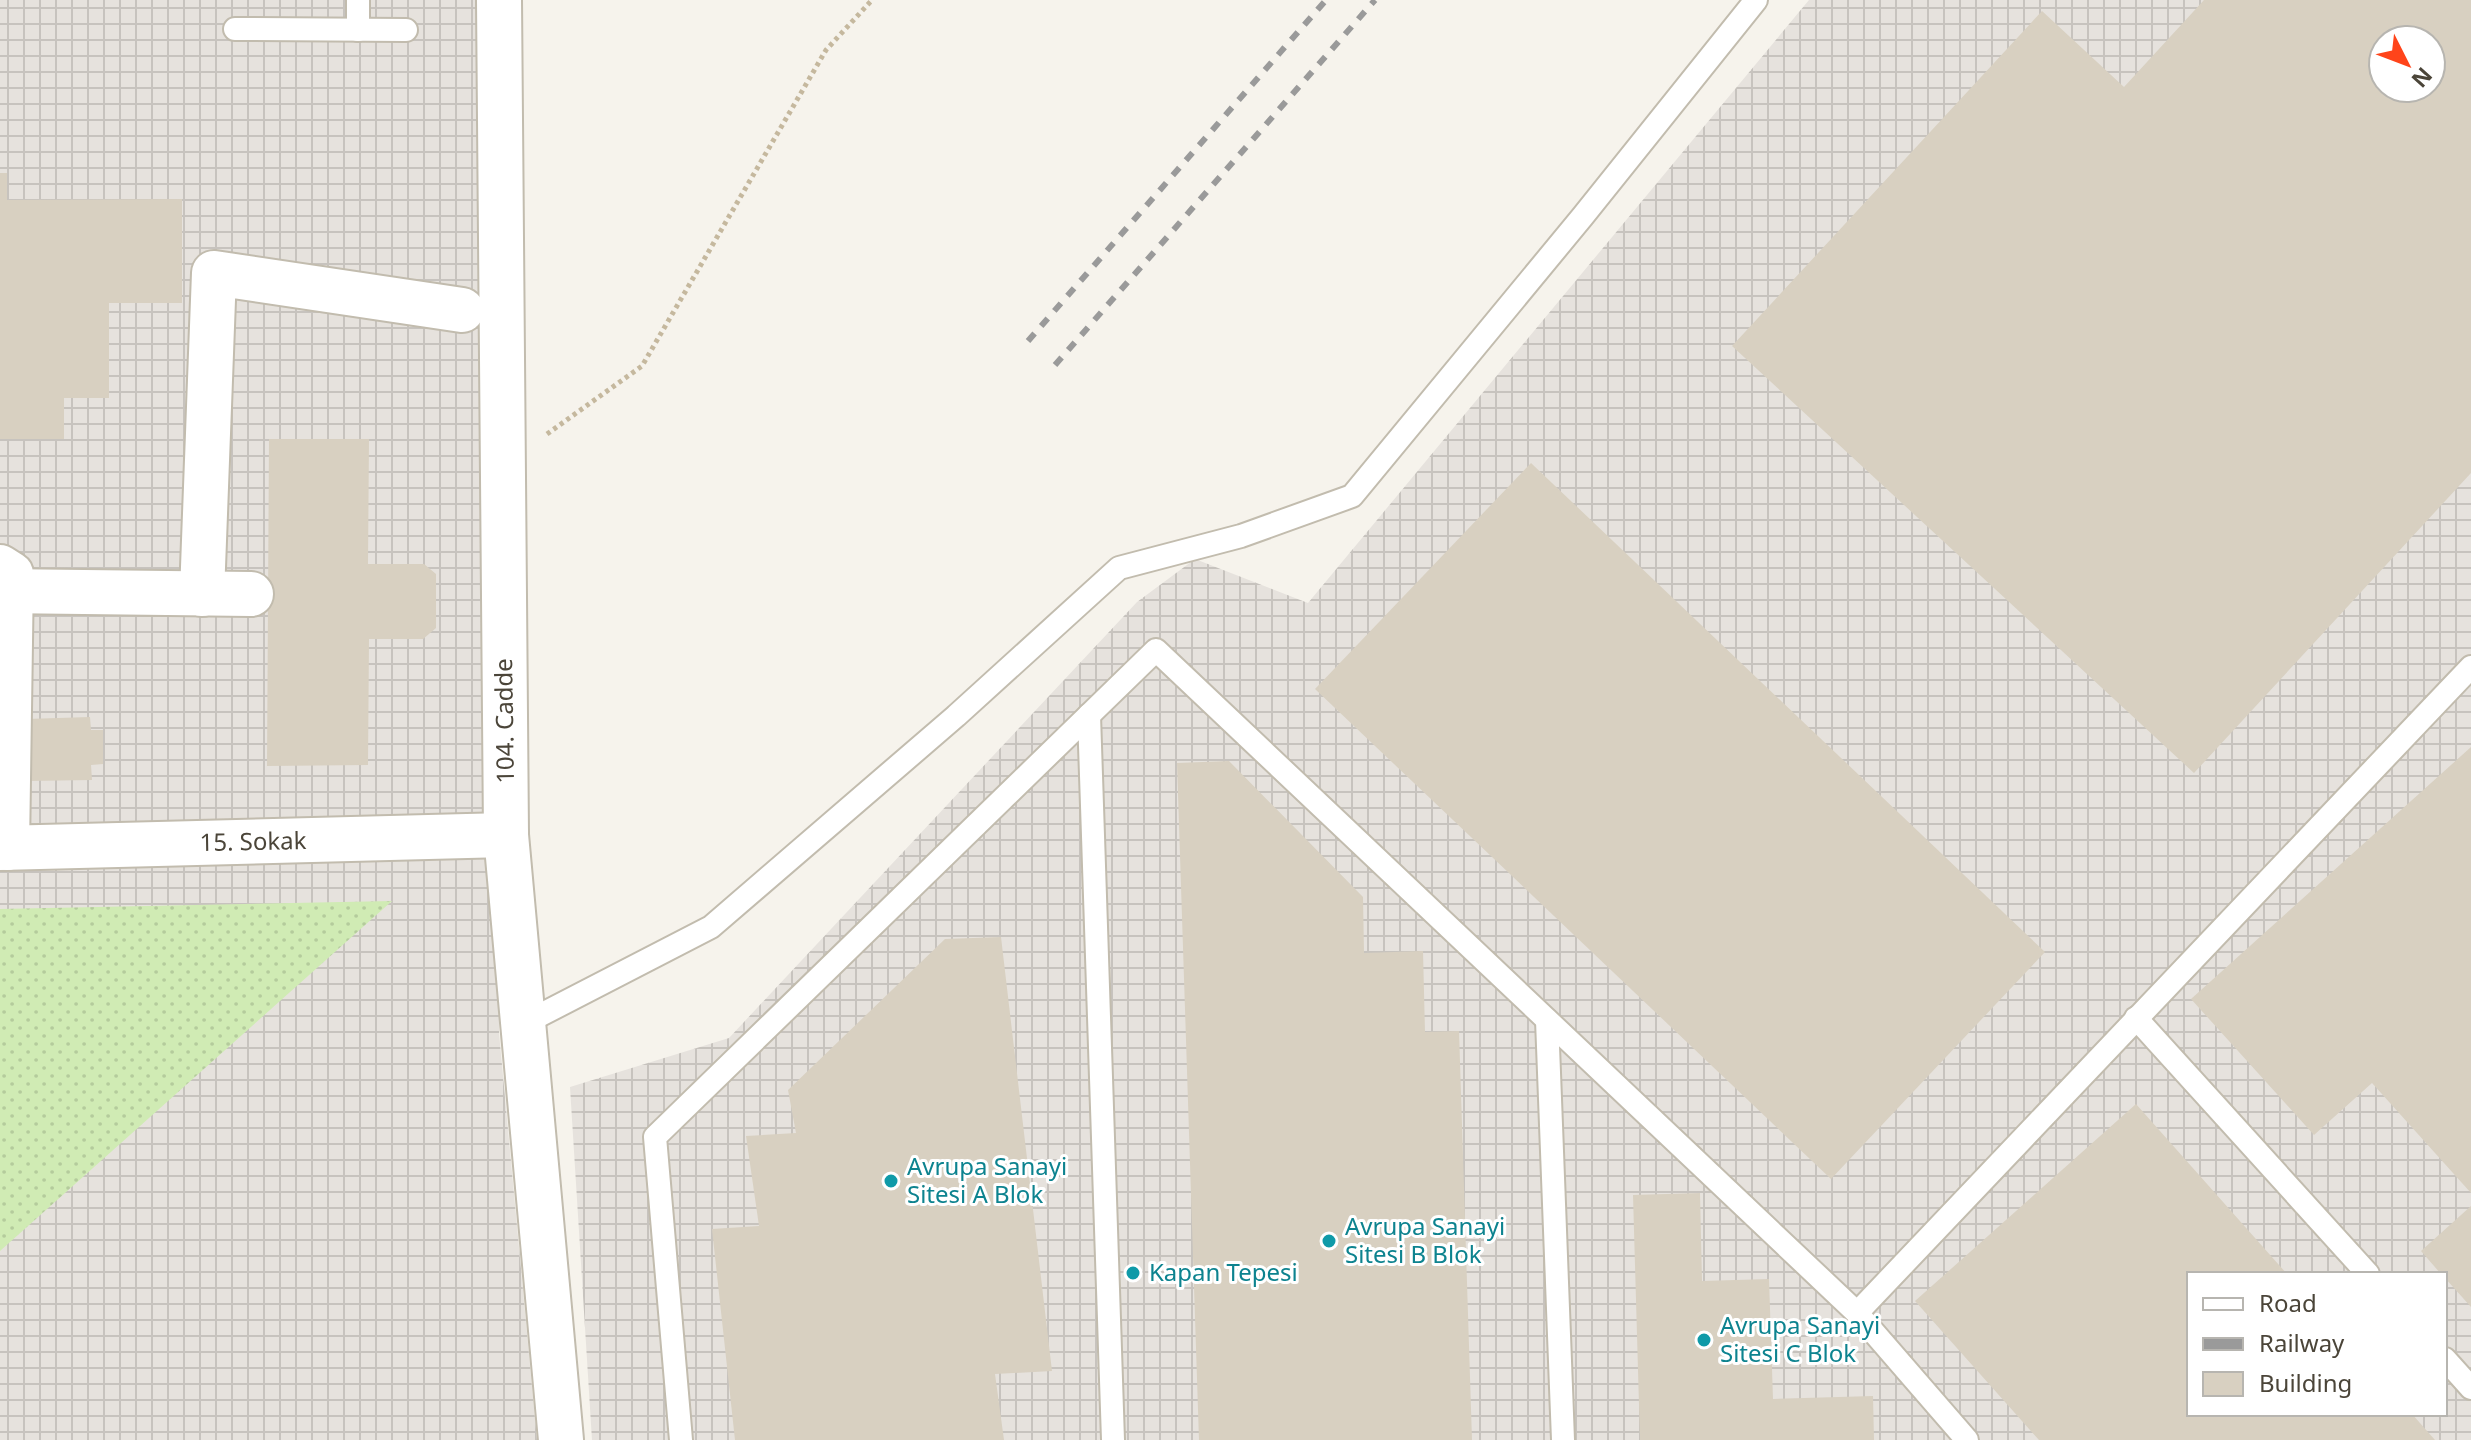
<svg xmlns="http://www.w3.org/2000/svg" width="2471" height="1440" font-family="'Noto Sans',sans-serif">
  <defs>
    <pattern id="industrial-grid" width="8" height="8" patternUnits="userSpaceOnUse" patternTransform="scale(2)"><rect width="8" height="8" fill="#e6e2dd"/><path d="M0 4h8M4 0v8" fill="none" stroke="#c7c3be"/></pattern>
    <pattern id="grass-dots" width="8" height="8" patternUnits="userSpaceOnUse" patternTransform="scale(2)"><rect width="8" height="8" fill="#d0ebb4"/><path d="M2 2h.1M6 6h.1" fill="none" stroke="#b4cb9c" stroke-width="1.8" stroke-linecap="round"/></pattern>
  </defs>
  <rect width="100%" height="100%" fill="#f6f3ec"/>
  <!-- industrial -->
  <g fill="url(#industrial-grid)" fill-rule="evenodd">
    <polygon points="0,0 498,0 499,1033 537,1440 0,1440"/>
    <path d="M1809,0H2471V1440H592L570,1087L729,1038L1137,602L1195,559L1308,603ZM2383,40H2431V88H2383ZM2189,1274H2445V1414H2189Z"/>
  </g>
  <!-- grass -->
  <polygon fill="url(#grass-dots)" points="392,901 0,1251 0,909"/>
  <!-- building -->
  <g fill="#d8d0c1" fill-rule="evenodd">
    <path d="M2204,0H2471V473L2194,773L1732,346L2042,11L2124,87ZM2383,40H2431V88H2383Z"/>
    <polygon points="0,173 7,173 7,200 182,199 182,303 109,303 109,398 64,398 64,439 0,439"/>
    <polygon points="269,439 369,439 368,564 424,564 436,574 436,628 423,639 369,639 368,765 267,766"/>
    <polygon points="1531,463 2045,952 1831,1179 1315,689"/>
    <polygon points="90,717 91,730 103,730 103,764 91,765 92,780 27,781 26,719"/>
    <polygon points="2471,747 2471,1193 2372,1083 2314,1135 2191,999"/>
    <polygon points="1229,761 1363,897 1364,953 1423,951 1425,1032 1459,1031 1472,1440 1199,1440 1177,763"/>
    <polygon points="1001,937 1052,1371 995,1374 1004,1440 735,1440 712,1229 759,1226 746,1136 796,1133 788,1090 945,939"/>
    <polygon points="2136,1104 2287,1274 2189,1274 2189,1414 2412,1414 2435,1440 2039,1440 1915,1301"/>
    <polygon points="1700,1193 1702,1281 1769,1279 1773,1399 1873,1396 1874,1440 1640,1440 1633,1195"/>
    <polygon points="2471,1206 2471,1307 2445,1278 2445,1274 2441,1274 2421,1251"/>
  </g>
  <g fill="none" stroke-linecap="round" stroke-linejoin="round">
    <!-- service casing -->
    <g stroke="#c2bcae" stroke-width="26">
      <g id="service">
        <polyline points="358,0 358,30"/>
        <polyline points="235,29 406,30"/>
        <polyline points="1089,715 1113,1440"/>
        <polyline points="2136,1018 2368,1274"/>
        <polyline points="1547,1020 1563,1440"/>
        <polyline points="523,1024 711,927 956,716 1119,568 1241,536 1352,496 1583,216 1756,0"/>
        <polyline points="1857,1313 1967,1440"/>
        <polyline points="2445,1359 2471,1388"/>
        <polyline points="681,1440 655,1137 1156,650 1857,1313 2471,667"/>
      </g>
    </g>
    <!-- minor casing -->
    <g stroke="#c2bcae" stroke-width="48">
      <g id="minor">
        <polyline points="0,567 11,574 7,848"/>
        <polyline points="0,591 251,594"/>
        <polyline points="202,594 214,273 462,310"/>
        <polyline points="0,848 506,835"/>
      </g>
    </g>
    <!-- tertiary casing -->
    <g stroke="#c2bcae" stroke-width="48">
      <polyline id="tertiary" points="499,0 506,835 561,1440"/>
    </g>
    <!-- path -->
    <polyline stroke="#c5b89e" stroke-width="5" stroke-dasharray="4 4" stroke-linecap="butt" points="547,434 642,366 826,50 872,0"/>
    <!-- service -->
    <use href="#service" stroke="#fff" stroke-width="22"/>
    <!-- minor -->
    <use href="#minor" stroke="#fff" stroke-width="44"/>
    <!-- tertiary -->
    <use href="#tertiary" stroke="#fff" stroke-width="44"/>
    <!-- rail -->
    <g stroke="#9a9a9a" stroke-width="6" stroke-dasharray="10 10" stroke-linecap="butt">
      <polyline points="1028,341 1326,0"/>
      <polyline points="1055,365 1375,0"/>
    </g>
  </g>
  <!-- markers -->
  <g fill="#0f9aa8" stroke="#fff" stroke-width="3">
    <circle cx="891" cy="1181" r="8"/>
    <circle cx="1329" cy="1241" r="8"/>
    <circle cx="1133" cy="1273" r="8"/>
    <circle cx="1704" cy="1340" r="8"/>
  </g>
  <g text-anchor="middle" stroke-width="6" stroke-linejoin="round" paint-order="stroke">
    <!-- street labels -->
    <g font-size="24" fill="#4b4539" stroke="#fff">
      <text transform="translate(505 721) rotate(-91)" y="8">104. Cadde</text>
      <text transform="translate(253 842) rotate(-1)" y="8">15. Sokak</text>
    </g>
    <!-- culture labels -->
    <g font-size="24" fill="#0d838f" stroke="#fff" text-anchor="start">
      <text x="907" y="1175">Avrupa Sanayi<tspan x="907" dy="28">Sitesi A Blok</tspan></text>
      <text x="1345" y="1235">Avrupa Sanayi<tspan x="1345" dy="28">Sitesi B Blok</tspan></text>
      <text x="1149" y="1281">Kapan Tepesi</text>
      <text x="1720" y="1334">Avrupa Sanayi<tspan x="1720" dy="28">Sitesi C Blok</tspan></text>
    </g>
  </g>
  <!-- legend -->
  <rect x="2187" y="1272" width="260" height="144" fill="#ffffff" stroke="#b7b5b0" stroke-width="2"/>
  <rect x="2203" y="1298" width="40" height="12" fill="#ffffff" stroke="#b7b5b0" stroke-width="2"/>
  <text x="2259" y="1312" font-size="24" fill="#4b4539">Road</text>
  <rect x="2203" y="1338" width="40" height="12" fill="#9a9a9a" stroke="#b7b5b0" stroke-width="2"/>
  <text x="2259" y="1352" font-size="24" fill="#4b4539">Railway</text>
  <rect x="2203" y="1372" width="40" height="24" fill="#d8d0c1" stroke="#b7b5b0" stroke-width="2"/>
  <text x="2259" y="1392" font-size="24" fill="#4b4539">Building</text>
  <!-- north arrow -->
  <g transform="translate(2407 64) rotate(132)"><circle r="38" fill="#ffffff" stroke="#b7b5b0" stroke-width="2"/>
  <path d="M0-6L14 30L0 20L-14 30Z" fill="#ff441a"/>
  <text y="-12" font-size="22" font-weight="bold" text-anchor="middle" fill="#4b4539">N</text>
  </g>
</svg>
